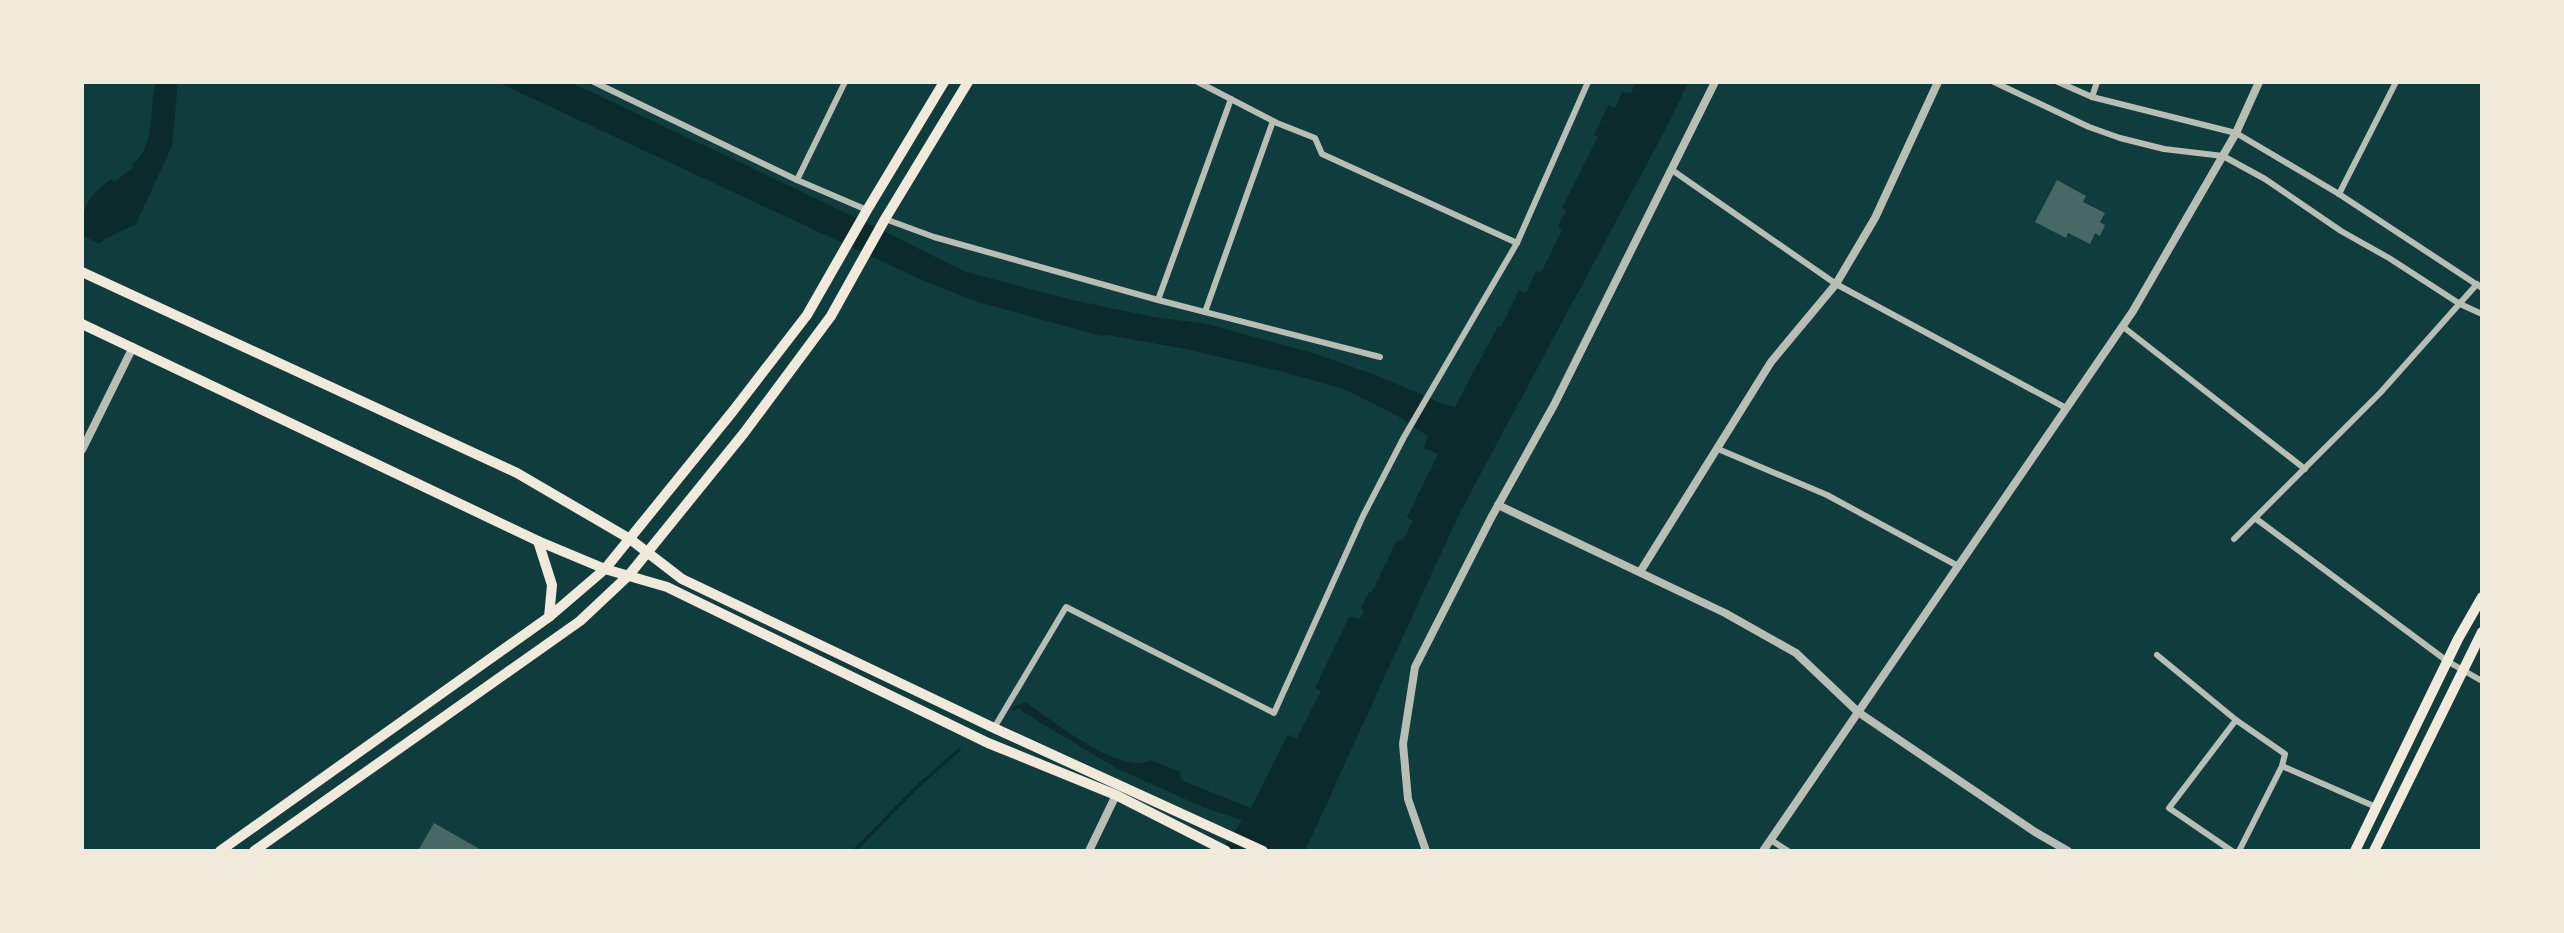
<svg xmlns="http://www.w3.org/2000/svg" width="2564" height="933" font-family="'Work Sans',sans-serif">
  <rect width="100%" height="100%" fill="#0f3d3e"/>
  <!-- water -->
  <g fill="#0a2a2b">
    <path d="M156,82H178L172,146L136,224L105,239L99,244L82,235C82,205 88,197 111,179L114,182L134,167L132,164C157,146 148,109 156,82Z"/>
    <path d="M497,82H570L853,216L966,272L1072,300L1154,317L1207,324L1313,353L1378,376L1441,403L1455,407L1498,326L1501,327L1519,290L1526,293L1536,271L1541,273L1562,230L1558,227L1566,211L1562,208L1598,137L1594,135L1608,105L1615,108L1622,92L1631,93L1636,82H1688L1672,117L1458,516L1305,851H1222L1242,820L1205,808L1116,768L1023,712L1019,706L1025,702C1051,719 1122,777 1151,760L1180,772L1181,780L1251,808L1288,735L1297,738L1321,691L1315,688L1349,617L1360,619L1364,610L1361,608L1369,592H1372L1397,541L1403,540L1413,521L1407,517L1438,454L1424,448L1428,436L1396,415L1344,389L1280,371L1186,349L1107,335L1101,336L975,301L922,280Z"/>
  </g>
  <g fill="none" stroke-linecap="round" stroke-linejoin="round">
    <!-- stream -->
    <g stroke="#0a2a2b" stroke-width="3.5">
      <polyline points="1014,709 1019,706 1024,708"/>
      <polyline points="854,851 919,785 959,750"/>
    </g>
  </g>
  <!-- building -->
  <g fill="#486865">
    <polygon points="2057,180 2086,196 2083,202 2105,213 2100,222 2105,225 2100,236 2095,233 2090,244 2068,233 2066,238 2035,222"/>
    <polygon points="434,823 483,851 418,851"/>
  </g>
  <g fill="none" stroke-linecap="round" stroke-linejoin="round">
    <!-- minor -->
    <g stroke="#b8beb3" stroke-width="6">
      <polyline points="594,82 797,180 867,210"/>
      <polyline points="1198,82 1277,123 1315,138 1322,154 1517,243"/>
      <polyline points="1994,82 2089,127 2120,138 2164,149 2223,156 2265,179 2341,231 2389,258 2460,304 2482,314"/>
      <polyline points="2058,82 2092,97 2236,133 2339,194 2482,288"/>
      <polyline points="2092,97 2097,82"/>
      <polyline points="1672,170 1836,284 2066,408"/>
      <polyline points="797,180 845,82"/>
      <polyline points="2339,194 2396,82"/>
      <polyline points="885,219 934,237 1158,300 1231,99"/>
      <polyline points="1158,300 1380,357"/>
      <polyline points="1205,312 1273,121"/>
      <polyline points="2122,326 2305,469"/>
      <polyline points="1718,449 1827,495 1958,566"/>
      <polyline points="2255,518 2447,661 2482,681"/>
      <polyline points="2234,539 2381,392 2477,284"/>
      <polyline points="2157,655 2236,720"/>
      <polyline points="994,728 1066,607 1274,713 1363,516 1404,437 1517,243 1588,82"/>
      <polyline points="1771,840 1788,851"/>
      <polyline points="2232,851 2169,808 2236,720 2285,754 2282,766"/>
      <polyline points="2239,851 2282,766 2376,807"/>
    </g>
    <!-- tertiary -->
    <g stroke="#b8beb3" stroke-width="8">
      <polyline points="82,450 133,347"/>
      <polyline points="1498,505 1725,613 1796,653 1858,712 2035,832 2068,851"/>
      <polyline points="1640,572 1771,362 1836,284 1875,218 1938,82"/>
      <polyline points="1089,851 1116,795"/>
      <polyline points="1426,851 1408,799 1403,744 1415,667 1491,518 1554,405 1715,82"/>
      <polyline points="1763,851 2133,311 2236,133 2259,82"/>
    </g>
    <!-- primary -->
    <g stroke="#f1e9da" stroke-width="10">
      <polyline points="82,272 517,473 630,539 682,579 994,728 1263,851"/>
      <polyline points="82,324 538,541 605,569 667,587 988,743 1116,795 1226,851"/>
      <polyline points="538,541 552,585 549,617"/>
      <polyline points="220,851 549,617 605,569 733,411 807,315 867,210 944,82"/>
      <polyline points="254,851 580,621 629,575 744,433 831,316 885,219 968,82"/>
      <polyline points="2355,851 2458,639 2482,597"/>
      <polyline points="2374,851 2482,632"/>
    </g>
  </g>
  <!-- border -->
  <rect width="2564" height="933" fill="none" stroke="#f1e9da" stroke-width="168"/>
</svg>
